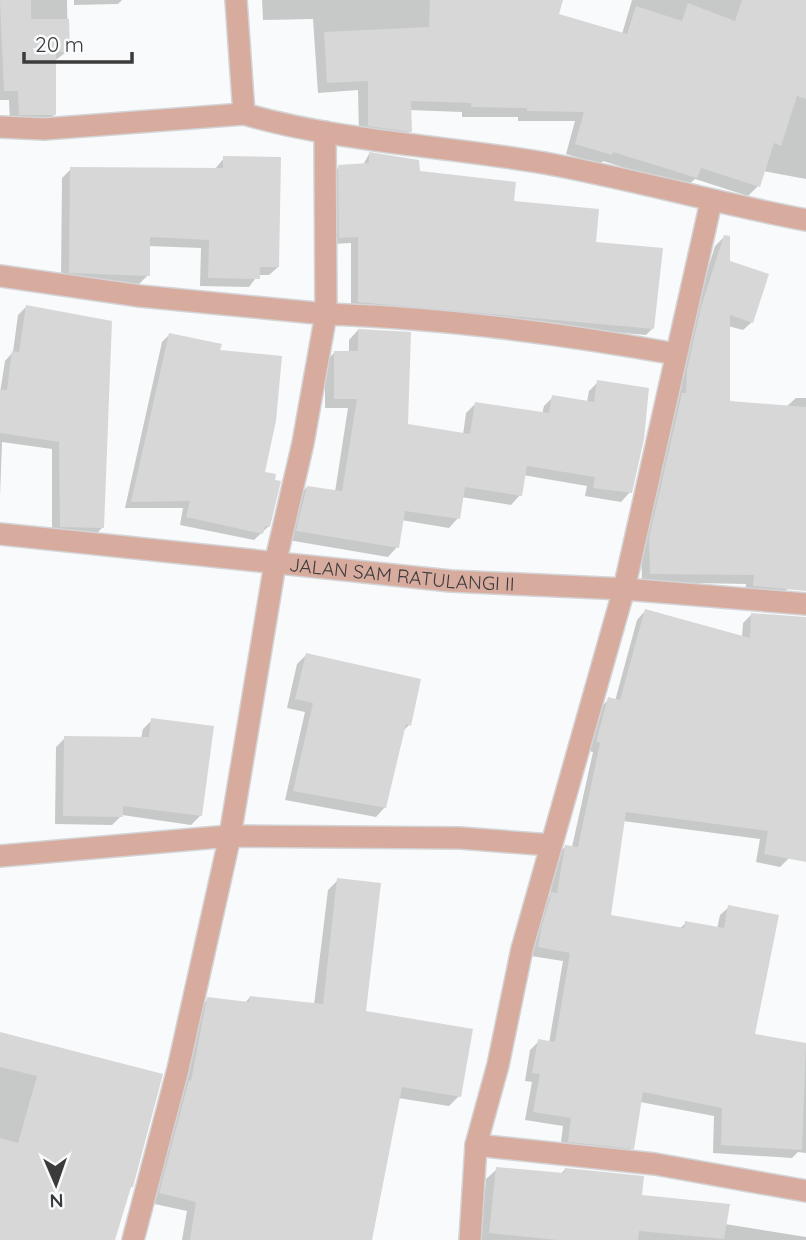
<svg xmlns="http://www.w3.org/2000/svg" width="806" height="1240" font-family="Quicksand,sans-serif">
  <rect width="100%" height="100%" fill="#f9fafb"/>
  <!-- shadow -->
  <g fill="#0003">
    <polygon points="0,0 67,0 68,51 54,61 55,114 45,124 10,124 9,100 0,100"/>
    <polygon points="74,0 122,0 118,4 74,5"/>
    <polygon points="262,0 561,0 557,16 622,34 632,0 806,0 806,179 763,171 758,186 748,196 695,179 686,187 603,161 600,164 566,154 575,121 518,121 518,117 462,117 462,112 409,110 410,131 400,141 359,135 358,90 318,93 313,19 263,20"/>
    <polygon points="369,154 594,243 653,328 646,335 351,309 351,243 332,244 332,174 339,167 363,165"/>
    <polygon points="224,158 278,267 269,275 258,275 249,287 200,286 201,248 148,246 148,275 139,284 61,281 62,178 71,169 215,169"/>
    <polygon points="724,237 728,263 752,322 743,330 728,326 728,402 786,407 796,398 806,398 806,574 778,597 745,595 746,584 642,582 641,548 673,403 678,398 679,380 693,317 715,246"/>
    <polygon points="26,307 102,528 94,536 52,534 52,449 2,442 0,497 0,393 5,361 13,352 18,315"/>
    <polygon points="358,330 406,425 463,435 466,413 476,403 542,414 544,406 553,397 587,402 589,391 598,382 630,492 621,502 585,496 587,486 523,475 520,495 511,505 461,497 458,518 449,528 401,520 397,547 388,557 288,540 298,497 307,487 335,492 348,408 325,408 325,362 334,353 349,353 349,340"/>
    <polygon points="169,335 218,352 269,526 254,540 180,525 183,508 125,508 162,342"/>
    <polygon points="645,611 742,637 743,623 752,614 806,673 806,791 789,858 780,867 756,862 760,839 623,821 609,917 679,929 686,923 717,929 720,915 729,907 753,1035 806,1044 806,1153 798,1152 792,1158 713,1153 714,1116 640,1102 632,1148 623,1156 560,1150 563,1126 525,1120 532,1082 525,1081 530,1050 539,1041 549,1043 563,961 531,956 544,903 550,896 557,855 566,846 572,847 593,752 589,751 600,708 609,699 615,701 637,620"/>
    <polygon points="306,655 409,725 402,732 385,807 376,817 285,800 305,712 287,708 297,664"/>
    <polygon points="152,720 200,816 191,825 122,815 112,825 55,824 56,747 65,738 141,739 143,729"/>
    <polygon points="338,880 364,1013 459,1096 449,1106 398,1098 370,1240 182,1240 187,1211 150,1203 198,1009 208,999 245,1003 250,997 314,1005 328,890"/>
    <polygon points="0,1034 161,1075 132,1186 128,1190 113,1240 0,1240"/>
    <polygon points="497,1169 561,1174 565,1169 725,1224 806,1237 806,1240 480,1240 486,1179"/>
  </g>
  <!-- building -->
  <g fill="#d7d7d8">
    <polygon points="0,0 31,0 31,19 69,19 70,52 56,52 56,115 19,115 18,91 4,91"/>
    <polygon points="430,0 563,0 559,14 627,34 636,6 682,21 688,3 735,21 742,0 806,0 806,99 797,96 781,146 774,143 760,187 701,168 697,178 613,152 612,155 575,144 584,112 527,111 527,108 471,107 471,103 411,101 412,132 368,126 368,81 327,83 324,32 429,27"/>
    <polygon points="369,152 419,160 420,171 516,182 514,201 599,209 596,242 663,248 654,329 358,302 358,237 339,238 338,165 369,163"/>
    <polygon points="223,156 281,157 279,267 260,267 260,279 208,278 209,240 150,237 150,276 69,273 70,167 223,168"/>
    <polygon points="724,235 730,236 730,261 769,274 753,323 730,315 730,401 806,407 806,591 753,586 754,575 650,574 649,538 682,393 686,393 687,370 701,307"/>
    <polygon points="26,305 112,321 104,528 60,527 59,442 0,433 0,389 7,390 12,351 19,352"/>
    <polygon points="358,329 411,332 408,424 470,434 475,402 549,413 552,395 594,402 597,380 649,388 644,439 632,493 593,488 595,477 527,466 522,496 465,487 460,519 405,511 399,548 296,531 307,486 342,491 357,399 334,399 334,351 358,351"/>
    <polygon points="169,333 222,344 220,350 282,356 276,421 265,472 276,474 275,480 281,481 270,527 265,526 263,534 186,517 190,501 131,502"/>
    <polygon points="645,609 750,638 751,613 806,617 806,862 764,854 768,831 626,812 611,915 684,928 685,921 724,928 728,905 779,915 755,1034 806,1043 802,1150 721,1145 722,1108 643,1092 634,1149 568,1142 571,1118 533,1112 540,1074 532,1073 538,1039 555,1042 570,953 538,947 542,925 552,892 557,893 565,845 578,847 600,743 596,742 608,697 620,700"/>
    <polygon points="306,653 421,679 411,726 406,724 386,808 293,791 313,703 295,699"/>
    <polygon points="151,718 214,726 202,816 123,806 123,817 63,816 64,736 149,737"/>
    <polygon points="337,878 381,883 366,1011 473,1029 461,1097 402,1087 372,1240 190,1240 196,1202 159,1193 189,1080 191,1081 207,997 249,1002 250,996 323,1004"/>
    <polygon points="0,1032 163,1074 133,1187 131,1187 115,1240 0,1240 0,1138 18,1143 37,1076 0,1067"/>
    <polygon points="496,1167 564,1173 565,1168 644,1176 642,1195 730,1204 724,1239 639,1231 638,1240 558,1240 489,1233"/>
  </g>
  <g fill="none" stroke-linecap="round" stroke-linejoin="round">
    <!-- minor casing -->
    <g stroke="#d3d4d5" stroke-width="24">
      <g id="minor">
        <path d="M236,0L244,114C345,143 453,146 555,165C639,181 722,204 806,220"/>
        <polyline points="0,127 44,129 244,114"/>
        <polyline points="0,276 140,296 326,314 325,132"/>
        <path id="s1" d="M0,534L451,581L624,589L806,604"/>
        <polyline points="0,856 230,836 460,838 551,845"/>
        <polyline points="476,1145 655,1164 806,1191"/>
        <path d="M133,1240L178,1069L230,836L275,564L303,443L326,314C444,318 559,333 676,354"/>
        <polyline points="470,1240 476,1145 498,1065 522,949 624,589 711,202"/>
      </g>
    </g>
    <!-- minor -->
    <use href="#minor" stroke="#d8ab9f" stroke-width="21"/>
  </g>
  <g text-anchor="middle" stroke-width="7" stroke-linejoin="round" paint-order="stroke">
    <!-- street labels -->
    <g font-size="19" fill="#3b3b3c" stroke="#f9fafb">
      <text dy="7" stroke="none"><textPath href="#s1" startOffset="404">JALAN SAM RATULANGI II</textPath></text>
    </g>
  </g>
  <!-- north arrow -->
  <g transform="translate(56 1184) rotate(178)" stroke="#f9fafb" stroke-width="5" paint-order="stroke">
  <path d="M0-5L12 26L0 18L-12 26Z" fill="#3b3b3c"/>
  <text y="-10" font-size="19" font-weight="bold" text-anchor="middle" fill="#3b3b3c">N</text>
  </g>
  <!-- scale -->
  <path d="M24 52v10h108v-10" fill="none" stroke="#3b3b3c" stroke-width="3.5"/>
  <text x="35" y="52" font-size="21" fill="#3b3b3c" stroke="#f9fafb" stroke-width="5" paint-order="stroke">20 m</text>
</svg>
